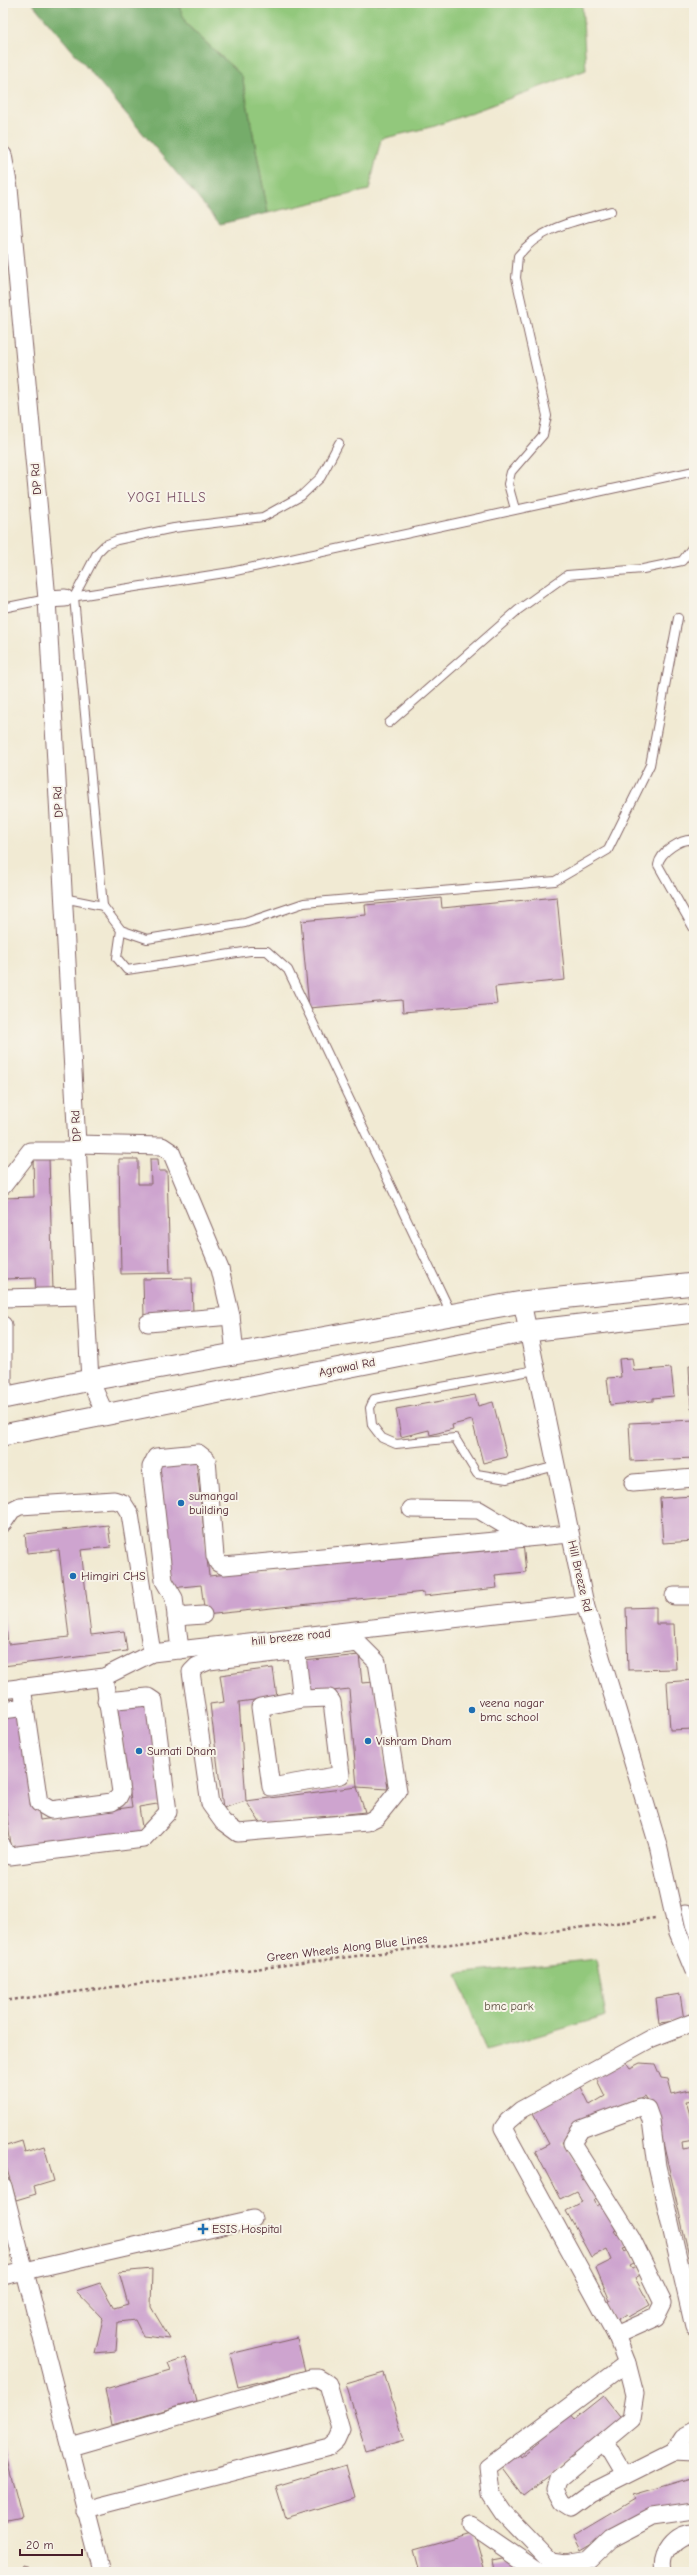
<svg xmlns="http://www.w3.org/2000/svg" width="697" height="2575" font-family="'Comic Neue',sans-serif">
  <rect width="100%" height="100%" fill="#f7f3e8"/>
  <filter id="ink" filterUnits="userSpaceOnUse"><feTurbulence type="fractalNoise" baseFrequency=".025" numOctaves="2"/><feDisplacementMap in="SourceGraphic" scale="8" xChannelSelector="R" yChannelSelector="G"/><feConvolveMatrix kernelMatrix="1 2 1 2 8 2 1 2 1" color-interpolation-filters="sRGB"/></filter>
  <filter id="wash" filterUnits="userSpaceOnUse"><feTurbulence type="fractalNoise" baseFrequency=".012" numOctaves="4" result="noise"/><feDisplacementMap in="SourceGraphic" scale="16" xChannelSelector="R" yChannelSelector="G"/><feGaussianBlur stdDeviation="0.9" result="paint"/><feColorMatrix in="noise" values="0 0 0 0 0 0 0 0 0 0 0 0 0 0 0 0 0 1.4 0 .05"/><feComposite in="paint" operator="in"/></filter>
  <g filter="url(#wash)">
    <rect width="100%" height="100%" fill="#f1ead3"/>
    <!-- green -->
    <g fill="#92c87b" stroke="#6e7453">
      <polygon points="178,3 582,3 586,70 435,126 381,139 369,190 268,213 242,76 186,24"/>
      <polygon points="596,1959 606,2016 486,2051 457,1974"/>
    </g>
    <!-- forest -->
    <polygon fill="#75ac6b" stroke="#60664b" points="32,3 178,3 186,24 242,76 268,213 220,224"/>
    <g id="blocks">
      <!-- building -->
      <g fill="#cea4cf">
        <polygon points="557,897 565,980 495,987 497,1004 403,1012 402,1000 309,1008 301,921 366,915 365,905 441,898 442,908"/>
        <polygon points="33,1158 49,1158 53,1290 36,1291 35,1278 4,1279 3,1198 34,1197"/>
        <polygon points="119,1159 138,1159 138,1184 151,1184 150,1159 158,1159 159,1171 167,1171 170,1273 121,1274"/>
        <polygon points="192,1278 193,1314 144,1316 143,1279"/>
        <polygon points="632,1358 634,1371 671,1368 674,1396 653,1398 653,1401 610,1405 607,1378 621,1377 619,1359"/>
        <polygon points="689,1366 694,1366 694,1409 691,1409"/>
        <polygon points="475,1395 478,1406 493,1402 507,1457 483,1463 472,1420 452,1425 453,1429 430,1435 429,1430 401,1437 396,1409"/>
        <polygon points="694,1420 694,1458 631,1461 629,1423"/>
        <polygon points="196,1459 209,1576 523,1543 526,1572 495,1575 497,1588 424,1596 424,1592 205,1615 201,1585 171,1588 157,1463"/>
        <polygon points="693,1496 694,1541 663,1543 660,1498"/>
        <polygon points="108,1525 111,1547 81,1550 91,1635 124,1631 127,1651 3,1666 3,1606 8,1644 69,1637 59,1550 27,1553 25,1534"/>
        <polygon points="656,1607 656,1624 674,1624 676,1669 628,1670 626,1608"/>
        <polygon points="359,1655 362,1683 375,1682 388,1789 357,1787 349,1689 308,1694 304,1661"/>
        <polygon points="273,1668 277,1697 239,1702 246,1801 357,1787 365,1812 261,1824 246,1801 223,1808 210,1704 224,1702 220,1675"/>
        <polygon points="694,1680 694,1729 670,1730 667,1682"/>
        <polygon points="148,1701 163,1803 139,1807 143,1834 12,1853 3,1788 3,1713 22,1710 40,1820 132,1807 117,1705"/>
        <polygon points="680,1994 684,2020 659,2023 656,1998"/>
        <polygon points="626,2062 630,2068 640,2063 655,2064 661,2078 668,2079 672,2094 690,2090 693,2100 686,2101 694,2129 694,2141 682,2143 683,2150 694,2148 694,2277 656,2112 645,2096 566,2135 568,2139 562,2142 584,2174 580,2176 583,2180 588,2177 599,2198 594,2200 597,2206 602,2203 616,2230 614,2231 617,2235 620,2234 627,2247 623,2248 625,2251 628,2249 636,2263 630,2266 632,2269 638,2266 642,2274 635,2278 650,2305 629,2317 627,2314 614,2322 604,2305 610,2301 596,2268 612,2260 607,2249 591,2257 566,2211 582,2202 576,2191 560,2199 535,2151 549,2144 532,2112 581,2087 590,2105 605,2096 596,2078"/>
        <polygon points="22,2141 25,2152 44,2146 54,2181 34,2187 36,2194 16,2200 3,2156 3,2147"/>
        <polygon points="152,2269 151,2307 170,2339 143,2336 135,2320 118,2322 116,2351 95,2353 103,2319 76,2291 100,2283 114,2308 128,2304 119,2272"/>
        <polygon points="297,2338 305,2371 238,2387 230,2354"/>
        <polygon points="186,2357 197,2401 112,2425 105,2389 171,2370 168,2363"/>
        <polygon points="384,2373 404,2440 366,2451 346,2384"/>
        <polygon points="604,2396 623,2420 524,2496 501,2465 518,2452 521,2457 540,2442 537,2437 569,2412 575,2419"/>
        <polygon points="3,2444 22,2518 3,2522"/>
        <polygon points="346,2465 355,2498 286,2519 276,2486"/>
        <polygon points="694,2477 694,2507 651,2510 581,2551 573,2536 635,2499 633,2495"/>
        <polygon points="474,2533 485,2571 419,2572 413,2550"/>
        <polygon points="513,2557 516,2572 494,2572 492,2561"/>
        <polygon points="24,2566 45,2572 22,2572"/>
      </g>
    </g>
  </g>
  <g filter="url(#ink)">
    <use href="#blocks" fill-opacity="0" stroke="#846666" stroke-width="1"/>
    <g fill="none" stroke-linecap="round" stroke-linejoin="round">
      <!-- service casing -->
      <g stroke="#846666" stroke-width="10">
        <g id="service">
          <path d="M515,509L508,484L511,472L543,435L547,416L516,278L518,256C541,226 577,221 611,211"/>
          <polyline points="65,598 231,572 694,471"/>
          <polyline points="3,608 47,599"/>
          <polyline points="389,723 518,610 567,575 643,569 682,561 694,545"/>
          <path d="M694,840C681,838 660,852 658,865L694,929"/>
          <polyline points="63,898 103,906 121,930 147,939 245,923 304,903 555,881 608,850 650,765 678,618"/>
          <polyline points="103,906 74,597 97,553 105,545 117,540 174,528 263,517 301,496 321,477 339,443"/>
          <polyline points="121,930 117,958 127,970 250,951 267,951 288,970 452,1315"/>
          <polyline points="536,1370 374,1399 370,1408 372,1425 382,1438 396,1444 455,1438 477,1474 507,1479 556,1466"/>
        </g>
      </g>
      <!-- minor casing -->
      <g stroke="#846666" stroke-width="19">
        <g id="minor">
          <polyline points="3,155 9,188 47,599 90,1380 105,1414"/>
          <polyline points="47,599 65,598"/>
          <polyline points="77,1144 162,1146 171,1152 220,1269 231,1316 235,1354"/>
          <polyline points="3,1186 30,1151 77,1151"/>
          <polyline points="3,1298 84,1296"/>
          <polyline points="522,1302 585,1604 658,1845"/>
          <polyline points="148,1323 231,1316"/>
          <polyline points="3,1325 3,1398"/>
          <polyline points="633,1483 694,1478"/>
          <polyline points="411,1509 479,1510 526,1538"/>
          <polyline points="3,1523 12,1510 20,1506 114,1500 123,1503 130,1514 152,1653"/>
          <polyline points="674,1596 694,1596"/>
          <polyline points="176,1617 203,1615"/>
          <polyline points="295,1639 302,1699 329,1698 332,1702 341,1775 271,1787 260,1707 302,1699"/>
          <polygon points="358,1643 377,1662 398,1791 377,1817 367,1822 238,1833 223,1822 210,1804 191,1672 197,1666 209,1661"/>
          <polyline points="180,1650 174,1598 164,1581 151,1467 156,1457 198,1453 207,1460 215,1556 218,1563 224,1566 570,1534"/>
          <polyline points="22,1687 39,1803 51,1810 112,1802 118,1798 121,1792 104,1677"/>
          <polyline points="3,1690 104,1677 152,1653 585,1604"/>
          <polyline points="3,1710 25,1707"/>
          <polyline points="3,1847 4,1853 10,1856 143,1839 168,1812 154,1701 148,1697 106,1701"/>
          <polyline points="685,1914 694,1948"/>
          <polyline points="694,2022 652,2038 521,2110 508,2121 503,2128 616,2335 656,2317 663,2303 631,2237 572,2143 581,2129 640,2107 647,2109 651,2120 657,2166 694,2327"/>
          <polyline points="3,2186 102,2572"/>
          <polyline points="3,2276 253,2219"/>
          <polyline points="616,2335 627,2363"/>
          <polyline points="605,2441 625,2475"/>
          <polyline points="71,2447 311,2378 318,2378 328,2384 341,2430 336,2441 329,2447 85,2510"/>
          <polyline points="674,2451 683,2437 694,2431"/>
          <polyline points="694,2452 674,2451 590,2493 571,2507 563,2502 556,2489 559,2479 631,2419 635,2394 627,2363 488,2467 491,2494 503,2512 551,2562 565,2564 589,2560 612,2538 652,2517 694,2511"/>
          <polyline points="471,2526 538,2572"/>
          <path d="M663,2572C659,2554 674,2534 694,2534"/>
        </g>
      </g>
      <!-- tertiary casing -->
      <g stroke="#846666" stroke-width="23">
        <g id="tertiary">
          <polyline points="3,1398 90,1380 522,1302 694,1284"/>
          <polyline points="3,1435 528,1331 694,1312"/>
        </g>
      </g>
      <!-- path -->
      <polyline stroke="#846666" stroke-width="2.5" stroke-dasharray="3 3" stroke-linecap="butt" points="3,2001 655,1918"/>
      <!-- service -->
      <use href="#service" stroke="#fff" stroke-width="8"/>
      <!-- minor -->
      <use href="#minor" stroke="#fff" stroke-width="17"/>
      <!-- tertiary -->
      <use href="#tertiary" stroke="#fff" stroke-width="21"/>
      <!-- minor-bridge casing -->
      <g stroke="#846666" stroke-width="19" stroke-linecap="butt">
        <polyline id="minor-bridge" points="658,1845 677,1930 694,1971"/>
      </g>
      <!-- minor-bridge -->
      <use href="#minor-bridge" stroke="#fff" stroke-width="17"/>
    </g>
  </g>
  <!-- markers -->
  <g fill="#1f6fb2" stroke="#f7f3e8" stroke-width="1.5">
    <circle cx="181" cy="1503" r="4"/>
    <circle cx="73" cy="1576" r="4"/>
    <circle cx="472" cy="1710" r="4"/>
    <circle cx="368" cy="1741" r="4"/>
    <circle cx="139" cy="1751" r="4"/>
    <path d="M201 2223h4v4h4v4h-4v4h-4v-4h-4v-4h4z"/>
  </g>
  <g text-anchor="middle" stroke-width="4" stroke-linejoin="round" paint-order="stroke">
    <!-- street labels -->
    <g font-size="12" fill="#4a1f2b" stroke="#f7f3e8">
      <text transform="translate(36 479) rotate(-95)" y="4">DP Rd</text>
      <text transform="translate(58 802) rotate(-93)" y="4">DP Rd</text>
      <text transform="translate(76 1126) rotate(-93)" y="4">DP Rd</text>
      <text transform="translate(347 1367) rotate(-11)" y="4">Agrawal Rd</text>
      <text transform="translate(580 1576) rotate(77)" y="4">Hill Breeze Rd</text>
      <text transform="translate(291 1637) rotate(-6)" y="4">hill breeze road</text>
      <text transform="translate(347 1948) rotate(-7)" y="4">Green Wheels Along Blue Lines</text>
    </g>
    <!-- poi labels -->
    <g font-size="12" fill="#4a1f2b" stroke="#f7f3e8" text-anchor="start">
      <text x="189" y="1500">sumangal<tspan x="189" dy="14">building</tspan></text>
      <text x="81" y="1580">Himgiri CHS</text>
      <text x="480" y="1707">veena nagar<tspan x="480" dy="14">bmc school</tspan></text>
      <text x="376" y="1745">Vishram Dham</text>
      <text x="147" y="1755">Sumati Dham</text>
      <text x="212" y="2233">ESIS Hospital</text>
    </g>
    <!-- park labels -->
    <g font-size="12" fill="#605243" stroke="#f7f3e8">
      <text x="509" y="2010">bmc park</text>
    </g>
    <!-- neighbourhood labels -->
    <g font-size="13" letter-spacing="1" fill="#784e64" stroke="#f7f3e8">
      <text x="167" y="502">YOGI HILLS</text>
    </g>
  </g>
  <!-- margin -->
  <rect width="697" height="2575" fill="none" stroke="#f7f3e8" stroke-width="16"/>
  <!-- scale -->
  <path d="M20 2549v6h62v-6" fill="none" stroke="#4a1f2b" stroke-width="2"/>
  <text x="26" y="2549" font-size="12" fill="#4a1f2b" stroke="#f7f3e8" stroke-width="3" paint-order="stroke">20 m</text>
</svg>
